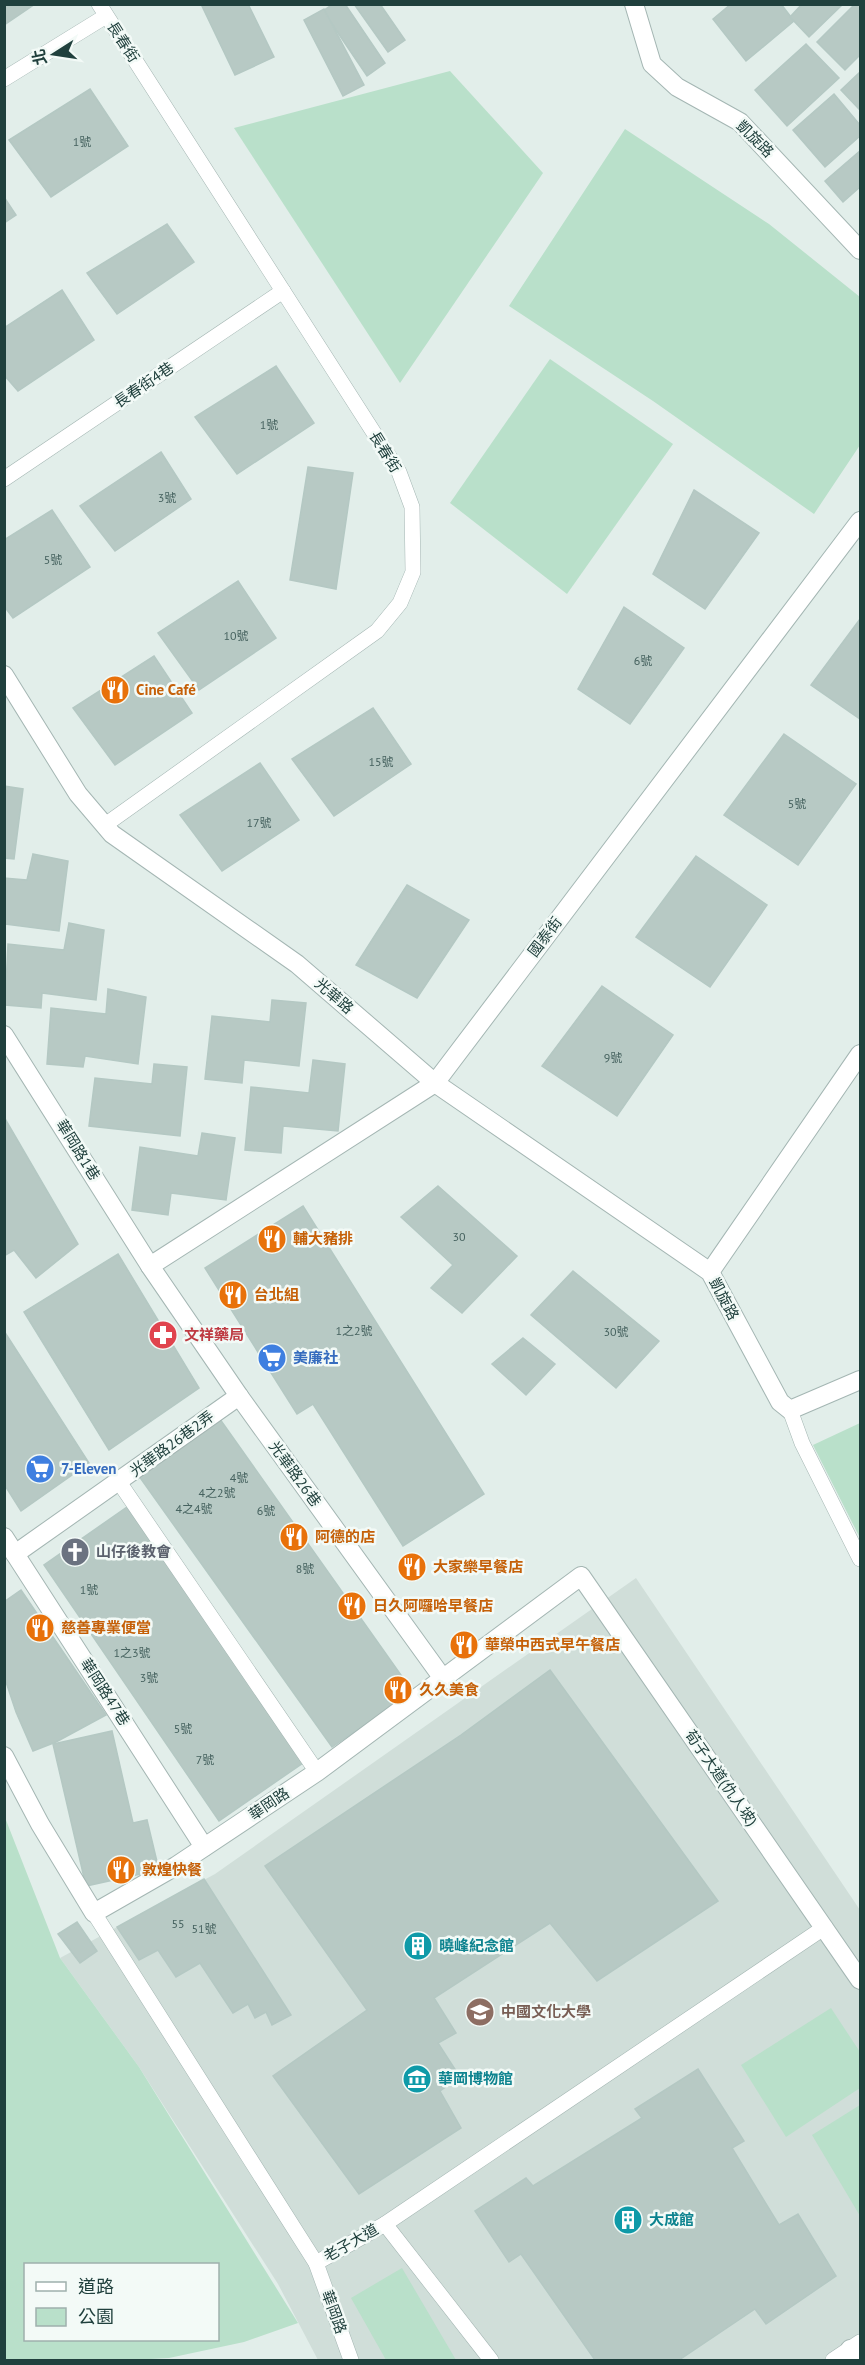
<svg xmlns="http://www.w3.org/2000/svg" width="865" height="2365" font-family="'PT Sans','Noto Sans TC',sans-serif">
  <rect width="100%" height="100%" fill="#e2eeea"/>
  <!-- built -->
  <polygon fill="#d0ded9" points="636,1578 860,1910 860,2360 318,2360 278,2284 139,2067 60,1958 215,1874"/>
  <!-- green -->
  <g fill="#b9e0ca" fill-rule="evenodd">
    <polygon points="450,71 543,173 400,383 234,128"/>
    <polygon points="625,129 769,224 860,297 860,445 814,514 653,401 509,306"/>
    <polygon points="550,359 673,444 567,594 450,503"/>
    <polygon points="860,1423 860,1538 813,1445"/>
    <path d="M4,1815L60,1958L139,2067L298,2323L244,2342L169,2358L133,2360H5ZM218,2264V2340H26V2264Z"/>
    <polygon points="831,2008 860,2052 860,2088 786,2137 741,2065"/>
    <polygon points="860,2105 860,2216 812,2135"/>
    <polygon points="402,2268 456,2360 386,2360 351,2298"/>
  </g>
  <!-- building -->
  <g fill="#b7c9c4" stroke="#b4c8c3" stroke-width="1.5">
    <polygon points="4,4 35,4 4,25"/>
    <polygon points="201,4 248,4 274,57 235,75"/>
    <polygon points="333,4 345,4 385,63 367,76 323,11"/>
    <polygon points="354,4 380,4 405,40 388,52"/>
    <polygon points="731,4 781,4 794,21 746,61 713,19"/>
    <polygon points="802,4 843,4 809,37 790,17"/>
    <polygon points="855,4 860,4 860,55 845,70 817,42"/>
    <polygon points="324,9 364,85 343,96 304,20"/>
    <polygon points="806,44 839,78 787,126 755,90"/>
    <polygon points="860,72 860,110 841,90"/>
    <polygon points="90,89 128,146 51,197 9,140"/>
    <polygon points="834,94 860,125 860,136 825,167 793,130"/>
    <polygon points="860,151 860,187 843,202 825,181"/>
    <polygon points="4,197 16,215 4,223"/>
    <polygon points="167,224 194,262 117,314 87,273"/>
    <polygon points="62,290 94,340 18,391 4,375 4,328"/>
    <polygon points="276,366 314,423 237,474 195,417"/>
    <polygon points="161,452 191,499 115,551 80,506"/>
    <polygon points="308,467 353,473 336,589 290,580"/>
    <polygon points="694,490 759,533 705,609 653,574"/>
    <polygon points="52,510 90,567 13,618 4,606 4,540"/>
    <polygon points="238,581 276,638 199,690 158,633"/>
    <polygon points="624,607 684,648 630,724 578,689"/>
    <polygon points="860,619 860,719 811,685"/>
    <polygon points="154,656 192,713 115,765 73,708"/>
    <polygon points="373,708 411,764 334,816 292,759"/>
    <polygon points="784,734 856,784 798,865 724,815"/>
    <polygon points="260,763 299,820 222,871 180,815"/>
    <polygon points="4,786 23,789 14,859 4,858"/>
    <polygon points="33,854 68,861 59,931 5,924 4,939 4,878 27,880"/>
    <polygon points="696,856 767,905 710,987 636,937"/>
    <polygon points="407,885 469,920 417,998 356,965"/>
    <polygon points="69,923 104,930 96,1000 42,993 41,1008 5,1005 8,944 64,950"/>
    <polygon points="602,986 673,1035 617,1116 542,1066"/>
    <polygon points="108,989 146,997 138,1064 85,1056 83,1067 47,1064 51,1008 106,1014"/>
    <polygon points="272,1000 306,1003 299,1066 244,1060 242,1083 205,1079 212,1016 270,1022"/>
    <polygon points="313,1060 345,1064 338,1131 283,1126 281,1153 245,1150 251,1087 309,1093"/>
    <polygon points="154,1064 187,1067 180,1136 89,1126 95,1078 152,1084"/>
    <polygon points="4,1117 78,1244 36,1278 14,1250 4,1256"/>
    <polygon points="202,1133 235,1138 226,1200 171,1193 168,1215 132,1210 140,1147 198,1156"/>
    <polygon points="438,1186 517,1256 462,1313 431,1288 453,1265 401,1217"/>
    <polygon points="303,1206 484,1494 403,1546 313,1404 297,1414 205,1268"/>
    <polygon points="118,1254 199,1388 109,1450 24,1312"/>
    <polygon points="573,1271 659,1341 616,1388 531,1315"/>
    <polygon points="4,1331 89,1463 21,1511 4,1484"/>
    <polygon points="523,1338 555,1364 526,1395 492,1364"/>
    <polygon points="217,1415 413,1692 332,1747 136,1472"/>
    <polygon points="127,1507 303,1763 219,1821 44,1565"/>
    <polygon points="21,1590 106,1715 56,1742 33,1751 16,1712 4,1676 4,1602"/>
    <polygon points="550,1670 718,1901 597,1981 550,1923 434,1998 456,2033 438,2043 460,2077 440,2091 461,2128 359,2194 273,2076 367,2010 265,1866 461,1735"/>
    <polygon points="112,1731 133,1823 147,1820 159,1870 86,1886 53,1744"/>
    <polygon points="204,1879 291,2015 272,2025 266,2012 255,2018 248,2004 233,2013 200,1963 176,1977 158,1950 139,1960 117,1927"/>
    <polygon points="77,1922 97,1951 80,1963 58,1934"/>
    <polygon points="698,2069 744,2141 732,2148 779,2225 798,2214 836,2276 766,2324 755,2309 679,2360 595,2360 521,2254 509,2262 475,2211 526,2178 533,2186 642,2118 635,2109"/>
  </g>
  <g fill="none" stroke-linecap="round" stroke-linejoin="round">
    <!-- lane casing -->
    <g stroke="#a4b6b3" stroke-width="16">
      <g id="lane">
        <polyline points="99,4 399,472 412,507 413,572 400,603 377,631 105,825"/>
        <polyline points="4,79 106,16"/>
        <polyline points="4,479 283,291"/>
        <polyline points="790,1410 802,1443 860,1559"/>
        <polyline points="119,1482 317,1772"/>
        <polyline points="94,1913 316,2263 351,2360"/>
        <polyline points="385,2224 491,2360"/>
        <polyline points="316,2263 385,2224 825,1927"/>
        <polyline points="833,2360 860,2342"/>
      </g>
    </g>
    <!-- street casing -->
    <g stroke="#a4b6b3" stroke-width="20">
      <g id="street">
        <polyline points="634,4 652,64 677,87 740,122 860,250"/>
        <polyline points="4,675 78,794 112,834 297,964 435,1083 710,1272 780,1402 790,1410 860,1380"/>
        <polyline points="4,1035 150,1266 239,1396 444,1680"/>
        <polyline points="150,1266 435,1083 860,521"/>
        <polyline points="710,1272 860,1054"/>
        <polyline points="4,1537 204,1847"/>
        <polyline points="15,1554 239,1396"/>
        <polyline points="4,1756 40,1824 94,1913 176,1866 317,1772 581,1576 860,1980"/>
        <polyline points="850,2349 858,2360"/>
      </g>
    </g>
    <!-- lane -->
    <use href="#lane" stroke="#fff" stroke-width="15"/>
    <!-- street -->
    <use href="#street" stroke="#fff" stroke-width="18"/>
  </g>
  <!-- icons -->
  <defs>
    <g id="restaurant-disc" transform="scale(1.5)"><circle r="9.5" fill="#e8710a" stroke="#f3faf7"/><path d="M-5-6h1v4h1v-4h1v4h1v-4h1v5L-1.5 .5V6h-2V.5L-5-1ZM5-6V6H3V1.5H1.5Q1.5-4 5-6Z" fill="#fff"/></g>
    <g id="pharmacy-disc" transform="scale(1.5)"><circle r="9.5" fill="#e0444e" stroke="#f3faf7"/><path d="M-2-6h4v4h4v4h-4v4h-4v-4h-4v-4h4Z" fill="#fff"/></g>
    <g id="supermarket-disc" transform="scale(1.5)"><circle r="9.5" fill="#3f7fe0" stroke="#f3faf7"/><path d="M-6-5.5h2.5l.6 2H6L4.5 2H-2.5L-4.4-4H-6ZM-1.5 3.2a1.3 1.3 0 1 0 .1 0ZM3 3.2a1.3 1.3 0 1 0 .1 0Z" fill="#fff"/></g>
    <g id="church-disc" transform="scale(1.5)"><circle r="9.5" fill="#6b7280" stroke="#f3faf7"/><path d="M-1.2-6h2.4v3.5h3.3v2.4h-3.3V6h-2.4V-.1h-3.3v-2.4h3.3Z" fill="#fff"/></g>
    <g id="building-disc" transform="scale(1.5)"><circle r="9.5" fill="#0f9aa8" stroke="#f3faf7"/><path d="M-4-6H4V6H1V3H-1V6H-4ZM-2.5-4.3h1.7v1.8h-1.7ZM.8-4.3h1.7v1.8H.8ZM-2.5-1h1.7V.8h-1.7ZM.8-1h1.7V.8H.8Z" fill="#fff"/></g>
    <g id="university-disc" transform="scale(1.5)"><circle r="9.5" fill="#8d6e63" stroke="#f3faf7"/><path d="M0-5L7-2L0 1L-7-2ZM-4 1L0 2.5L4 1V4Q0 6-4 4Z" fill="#fff"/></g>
    <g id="museum-disc" transform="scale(1.5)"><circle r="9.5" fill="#0f9aa8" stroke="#f3faf7"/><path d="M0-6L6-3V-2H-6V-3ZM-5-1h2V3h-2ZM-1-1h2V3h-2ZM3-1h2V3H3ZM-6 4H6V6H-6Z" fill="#fff"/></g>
  </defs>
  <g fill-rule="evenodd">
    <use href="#restaurant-disc" x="115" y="690"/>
    <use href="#restaurant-disc" x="272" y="1239"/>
    <use href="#restaurant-disc" x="233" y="1295"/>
    <use href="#pharmacy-disc" x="163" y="1335"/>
    <use href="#supermarket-disc" x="272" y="1358"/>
    <use href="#supermarket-disc" x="40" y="1469"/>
    <use href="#restaurant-disc" x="294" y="1537"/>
    <use href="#church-disc" x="75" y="1552"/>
    <use href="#restaurant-disc" x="412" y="1567"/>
    <use href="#restaurant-disc" x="352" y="1606"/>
    <use href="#restaurant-disc" x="40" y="1628"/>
    <use href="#restaurant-disc" x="464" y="1645"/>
    <use href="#restaurant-disc" x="398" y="1690"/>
    <use href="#restaurant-disc" x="121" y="1870"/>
    <use href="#building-disc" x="418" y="1946"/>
    <use href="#university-disc" x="480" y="2012"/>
    <use href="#museum-disc" x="417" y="2079"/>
    <use href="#building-disc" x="628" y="2220"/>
  </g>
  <g text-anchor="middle" stroke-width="5" stroke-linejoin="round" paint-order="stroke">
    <!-- number labels -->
    <g font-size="12" fill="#46625f">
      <text x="82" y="146">1號</text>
      <text x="269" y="429">1號</text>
      <text x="167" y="502">3號</text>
      <text x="53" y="564">5號</text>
      <text x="236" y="640">10號</text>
      <text x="643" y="665">6號</text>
      <text x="381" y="766">15號</text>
      <text x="797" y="808">5號</text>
      <text x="259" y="827">17號</text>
      <text x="613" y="1062">9號</text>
      <text x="459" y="1241">30</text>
      <text x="354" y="1335">1之2號</text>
      <text x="616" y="1336">30號</text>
      <text x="239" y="1482">4號</text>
      <text x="217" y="1497">4之2號</text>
      <text x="194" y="1513">4之4號</text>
      <text x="266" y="1515">6號</text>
      <text x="305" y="1573">8號</text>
      <text x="89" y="1594">1號</text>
      <text x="132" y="1657">1之3號</text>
      <text x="149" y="1682">3號</text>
      <text x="183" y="1733">5號</text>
      <text x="205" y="1764">7號</text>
      <text x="178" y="1928">55</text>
      <text x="204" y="1933">51號</text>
    </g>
    <!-- street labels -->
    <g font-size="15" fill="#20403d" stroke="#f3faf7">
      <text transform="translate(123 42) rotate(57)" y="5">長春街</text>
      <text transform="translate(755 139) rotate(45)" y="5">凱旋路</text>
      <text transform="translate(144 385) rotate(-34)" y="5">長春街4巷</text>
      <text transform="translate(385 452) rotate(58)" y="5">長春街</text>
      <text transform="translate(545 937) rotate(-53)" y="5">國泰街</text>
      <text transform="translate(334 996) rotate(41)" y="5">光華路</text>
      <text transform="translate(78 1150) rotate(58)" y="5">華岡路1巷</text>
      <text transform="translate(724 1299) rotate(62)" y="5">凱旋路</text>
      <text transform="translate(172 1444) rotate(-36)" y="5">光華路26巷2弄</text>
      <text transform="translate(295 1474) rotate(54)" y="5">光華路26巷</text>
      <text transform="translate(105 1692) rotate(57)" y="5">華岡路47巷</text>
      <text transform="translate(721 1778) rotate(55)" y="5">荀子大道(仇人坡)</text>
      <text transform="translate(269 1804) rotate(-34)" y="5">華岡路</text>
      <text transform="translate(351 2243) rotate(-30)" y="5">老子大道</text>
      <text transform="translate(334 2312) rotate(70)" y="5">華岡路</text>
    </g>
    <!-- food labels -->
    <g font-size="15" font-weight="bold" fill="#c56008" stroke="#f3faf7" text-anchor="start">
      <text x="136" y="695">Cine Café</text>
      <text x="293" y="1244">輔大豬排</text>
      <text x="254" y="1300">台北組</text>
      <text x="315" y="1542">阿德的店</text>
      <text x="433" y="1572">大家樂早餐店</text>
      <text x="373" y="1611">日久阿囉哈早餐店</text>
      <text x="61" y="1633">慈善專業便當</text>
      <text x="485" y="1650">華榮中西式早午餐店</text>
      <text x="419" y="1695">久久美食</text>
      <text x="142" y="1875">敦煌快餐</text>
    </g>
    <!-- health labels -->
    <g font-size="15" font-weight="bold" fill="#be3a42" stroke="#f3faf7" text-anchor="start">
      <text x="184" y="1340">文祥藥局</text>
    </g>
    <!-- shop labels -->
    <g font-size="15" font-weight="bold" fill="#366cbe" stroke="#f3faf7" text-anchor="start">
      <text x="293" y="1363">美廉社</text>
      <text x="61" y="1474">7-Eleven</text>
    </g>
    <!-- worship labels -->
    <g font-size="15" font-weight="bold" fill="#5b616d" stroke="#f3faf7" text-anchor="start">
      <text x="96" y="1557">山仔後教會</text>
    </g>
    <!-- culture labels -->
    <g font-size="15" font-weight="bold" fill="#0d838f" stroke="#f3faf7" text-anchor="start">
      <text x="439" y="1951">曉峰紀念館</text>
      <text x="438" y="2084">華岡博物館</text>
      <text x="649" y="2225">大成館</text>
    </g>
    <!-- education labels -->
    <g font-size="15" font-weight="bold" fill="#785e54" stroke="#f3faf7" text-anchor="start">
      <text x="501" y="2017">中國文化大學</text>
    </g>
  </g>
  <!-- border -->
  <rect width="865" height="2365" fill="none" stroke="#20403d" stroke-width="12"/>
  <!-- legend -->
  <rect x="24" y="2263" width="195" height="78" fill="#f3faf7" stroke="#9fb0ad" stroke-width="1.5"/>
  <rect x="36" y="2282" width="30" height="9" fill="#ffffff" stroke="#9fb0ad" stroke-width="1.5"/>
  <text x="78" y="2293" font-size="18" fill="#20403d">道路</text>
  <rect x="36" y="2308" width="30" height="18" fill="#b9e0ca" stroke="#9fb0ad" stroke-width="1.5"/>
  <text x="78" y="2323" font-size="18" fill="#20403d">公園</text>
  <!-- north arrow -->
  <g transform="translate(54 54) rotate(258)" stroke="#f3faf7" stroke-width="4.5" paint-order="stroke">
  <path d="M0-4.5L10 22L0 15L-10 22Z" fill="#20403d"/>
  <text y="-9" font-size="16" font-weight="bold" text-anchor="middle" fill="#20403d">北</text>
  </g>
</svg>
